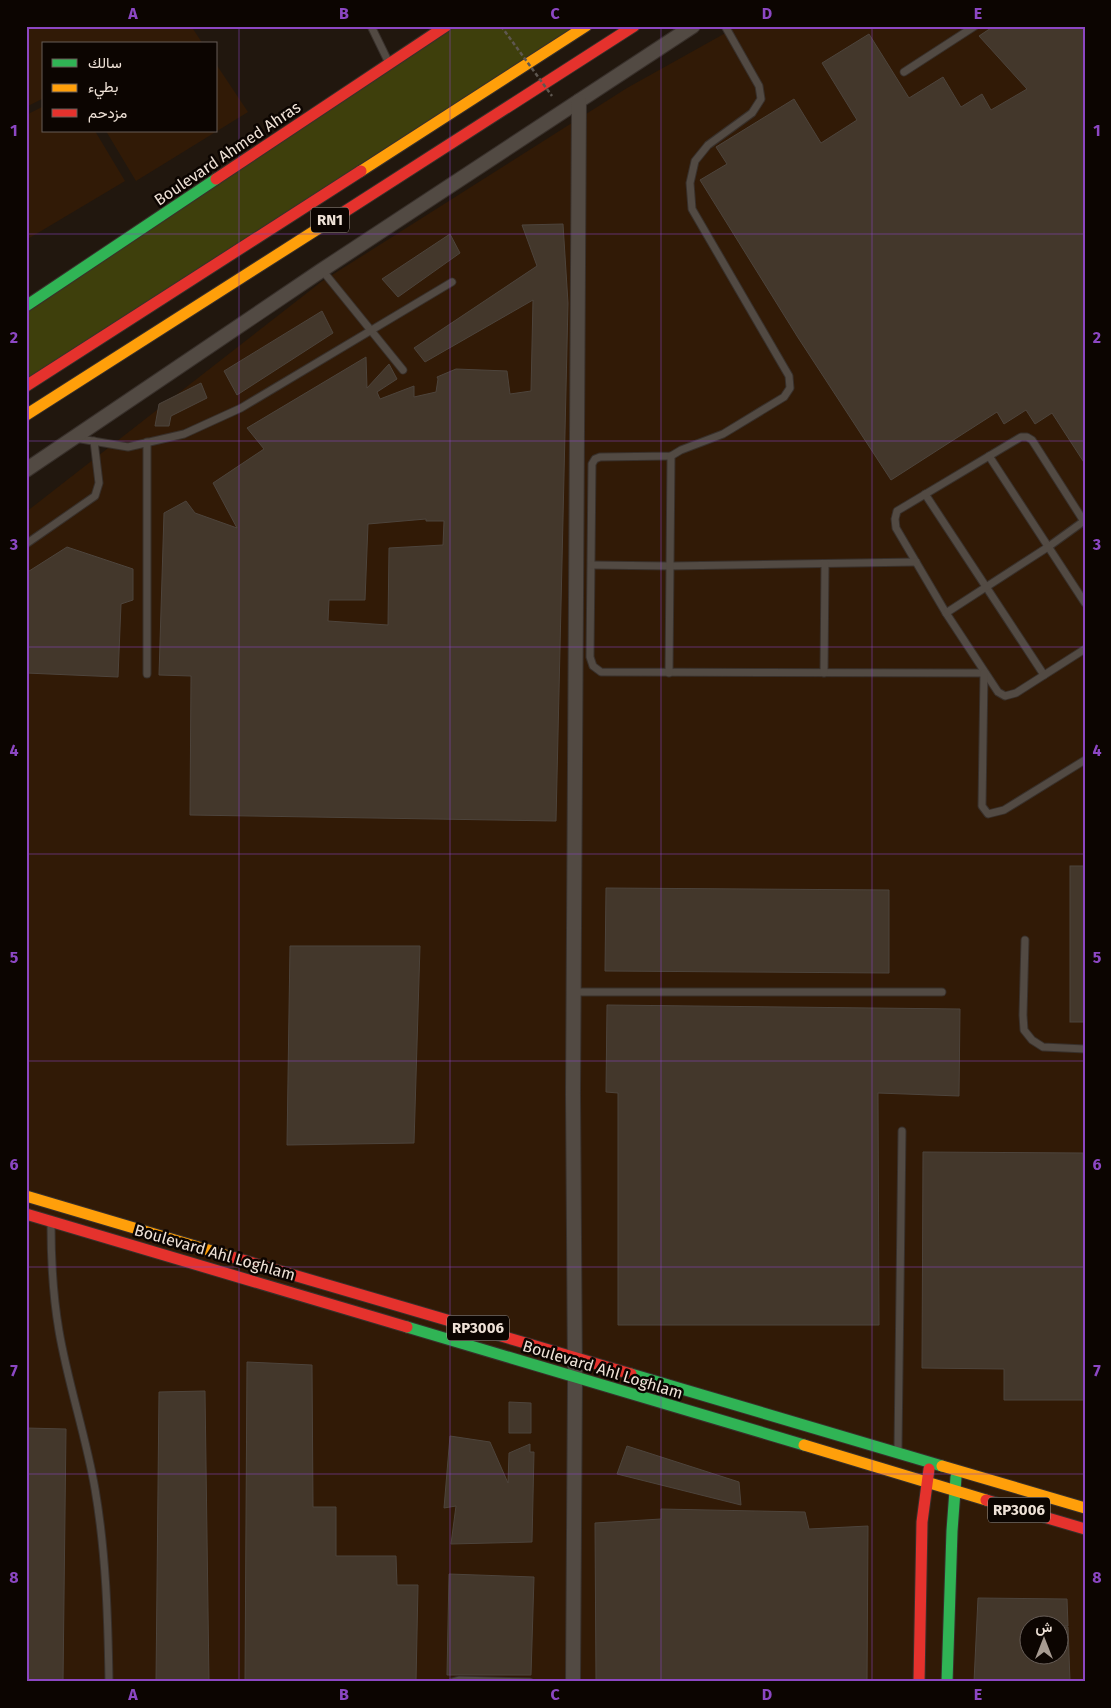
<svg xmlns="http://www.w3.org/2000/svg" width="1111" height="1708" font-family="'Fira Sans',Vazirmatn,sans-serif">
  <rect width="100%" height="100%" fill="#21170e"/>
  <!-- built -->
  <g fill="#311a06" fill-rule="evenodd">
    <polygon points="26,26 191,26 203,44 44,44 44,98 26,107"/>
    <path d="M738,26H1085V1682H26V512L321,282L627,88ZM1028,1626H1058V1656H1028Z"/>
    <polygon points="216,64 248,112 136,181 106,131 216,131"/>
    <polygon points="44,106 44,131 95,131 125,181 26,240 26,115"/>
  </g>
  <!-- green -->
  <polygon fill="#3e3f0c" points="455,26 586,26 26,386 26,306"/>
  <!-- building -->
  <g fill="#43372b" stroke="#4d443c" fill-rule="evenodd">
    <polygon points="994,26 1085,26 1085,464 1052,413 1035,424 1026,410 1004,424 997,412 891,480 797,336 700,180 727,164 716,147 794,99 821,143 857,120 822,63 869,34 909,98 943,77 961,107 982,94 991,110 1027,89 979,36"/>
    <path d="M563,224L568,303L556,821L190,815L191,676L159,675L164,513L186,501L195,513L237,528L213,483L264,449L247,428L366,357L367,388L389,364L397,379L377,392L380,399L414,386V397L436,392L438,379L437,377L456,369L507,371L510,394L531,391L533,300L425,362L414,348L537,266L522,225ZM426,519V521H444L443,545L389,548L388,625L328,621L329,600H365L368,524Z"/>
    <polygon points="450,234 460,253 398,297 382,279"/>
    <polygon points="322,311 333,333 237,395 224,371"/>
    <polygon points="201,383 207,398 171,416 169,426 155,426 159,404"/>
    <polygon points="67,547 133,569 133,600 121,604 118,677 26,673 26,573"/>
    <rect x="1070" y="866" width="15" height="156"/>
    <polygon points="606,888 889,890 889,973 605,971"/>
    <polygon points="290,946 420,946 414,1143 287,1145"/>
    <polygon points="607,1005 960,1009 959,1096 878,1093 879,1325 618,1325 618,1093 606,1092"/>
    <polygon points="923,1152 1083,1153 1085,1400 1004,1400 1004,1369 922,1368"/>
    <polygon points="247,1362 312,1365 313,1507 336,1507 336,1556 396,1556 397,1585 418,1585 416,1682 245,1682"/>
    <polygon points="205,1391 209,1682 156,1682 159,1392"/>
    <polygon points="509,1402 531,1403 531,1433 509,1433"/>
    <polygon points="26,1428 66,1429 63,1682 26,1682"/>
    <polygon points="450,1436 490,1442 508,1483 509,1453 530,1444 530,1452 534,1452 532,1542 451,1544 456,1506 444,1508"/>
    <polygon points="627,1446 739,1482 741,1505 617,1474"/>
    <polygon points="661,1509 805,1512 809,1529 868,1526 867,1682 596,1682 595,1523 661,1519"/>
    <polygon points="449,1574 534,1577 531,1675 447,1675"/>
    <polygon points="978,1598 1067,1599 1068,1626 1028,1626 1028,1656 1058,1656 1058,1627 1068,1627 1070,1682 974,1682"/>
  </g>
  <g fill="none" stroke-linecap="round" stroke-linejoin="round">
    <!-- lane casing -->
    <g stroke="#38302b" stroke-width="9">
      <g id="lane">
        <polyline points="371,26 388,61"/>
        <polyline points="725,26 759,86 761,99 752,113 708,145 695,161 690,183 692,209 789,376 790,388 784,397 723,434 681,450 671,456 600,457 595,459 592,464 590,657 593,666 601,672 984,673"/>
        <polyline points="904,72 975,26"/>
        <polyline points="322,270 403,370"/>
        <polyline points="75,438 128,447 184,434 241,408 452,282"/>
        <polyline points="989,456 1085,603"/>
        <polyline points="925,494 1044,675"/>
        <polyline points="1085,523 1032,440 1027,437 1021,437 897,511 895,519 896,528 946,613 998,692 1005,696 1016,693 1085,649"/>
        <polyline points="26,544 95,496 99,483 94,441"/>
        <polyline points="592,565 670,566 916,562"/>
        <polyline points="946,613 1048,547 1084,521"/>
        <polyline points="669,673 671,456"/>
        <polyline points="824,673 825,564"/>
        <polyline points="984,673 982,806 988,814 1004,810 1085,760"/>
        <polyline points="147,674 147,442"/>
        <polyline points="1025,940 1023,1015 1024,1030 1032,1040 1043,1047 1085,1049"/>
        <polyline points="573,992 942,992"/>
        <path d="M51,1225C51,1261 53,1296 59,1331C68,1384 86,1436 95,1489C106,1553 108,1618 109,1682"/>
        <polyline points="898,1448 902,1131"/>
        <polyline points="452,1682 459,1680 530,1682"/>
      </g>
    </g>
    <!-- street casing -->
    <g stroke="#38302b" stroke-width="16">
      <g id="street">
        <polyline points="26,470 322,270 693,26"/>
        <polyline points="573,1682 575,1378 573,1094 579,101"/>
      </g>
    </g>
    <!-- fast casing -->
    <g stroke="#38302b" stroke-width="13">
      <g id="fast">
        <polyline points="26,306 216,179"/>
        <polyline points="407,1327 804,1445"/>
        <polyline points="631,1374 942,1466"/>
        <polyline points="947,1682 952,1531 956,1477"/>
      </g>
    </g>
    <!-- slow casing -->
    <g stroke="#38302b" stroke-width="13">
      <g id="slow">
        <polyline points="361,171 586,26"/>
        <polyline points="26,415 327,223"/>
        <polyline points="26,1196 232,1257"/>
        <polyline points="804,1445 986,1500"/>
        <polyline points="942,1466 1085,1508"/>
      </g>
    </g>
    <!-- jam casing -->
    <g stroke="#38302b" stroke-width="13">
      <g id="jam">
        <polyline points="216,179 446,26"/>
        <polyline points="327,223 634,26"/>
        <polyline points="26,386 361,171"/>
        <polyline points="26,1214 407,1327"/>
        <polyline points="232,1257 631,1374"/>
        <polyline points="986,1500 1085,1529"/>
        <polyline points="919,1682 922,1522 929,1469"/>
      </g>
    </g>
    <!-- lane -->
    <use href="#lane" stroke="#524a43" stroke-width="7"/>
    <!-- street -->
    <use href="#street" stroke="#524a43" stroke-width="14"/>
    <!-- fast -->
    <use href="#fast" stroke="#30b455" stroke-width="11"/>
    <!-- slow -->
    <use href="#slow" stroke="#ff9f0a" stroke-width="11"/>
    <!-- jam -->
    <use href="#jam" stroke="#e5322d" stroke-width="11"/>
    <!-- path-bridge -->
    <polyline stroke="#5e5750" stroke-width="2.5" stroke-dasharray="4 2.5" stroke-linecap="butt" points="501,26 552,96"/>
  </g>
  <!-- grid -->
  <path fill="none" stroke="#8c47c3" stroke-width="1" stroke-opacity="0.55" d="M239,26V1682M450,26V1682M661,26V1682M872,26V1682M26,234H1085M26,441H1085M26,647H1085M26,854H1085M26,1061H1085M26,1267H1085M26,1474H1085"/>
  <g text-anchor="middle" stroke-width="5" stroke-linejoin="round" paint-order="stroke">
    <!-- shield labels -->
    <g fill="#0c0501" stroke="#aba097" stroke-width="1">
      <rect x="311" y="207.5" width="38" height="25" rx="4"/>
      <rect x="447" y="1315.5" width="62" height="25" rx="4"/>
      <rect x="988" y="1497.5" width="62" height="25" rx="4"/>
    </g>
    <g font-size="15" font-weight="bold" fill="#efe2d7">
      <text x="330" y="225">RN1</text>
      <text x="478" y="1333">RP3006</text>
      <text x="1019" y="1515">RP3006</text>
    </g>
    <!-- street labels -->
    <g font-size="16" fill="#efe2d7" stroke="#0c0501">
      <text transform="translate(227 153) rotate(-34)" y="6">Boulevard Ahmed Ahras</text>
      <text transform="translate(215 1252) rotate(16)" y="6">Boulevard Ahl Loghlam</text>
      <text transform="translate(603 1369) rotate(17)" y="6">Boulevard Ahl Loghlam</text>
    </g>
  </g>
  <!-- border -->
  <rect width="1111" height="1708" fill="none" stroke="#0c0501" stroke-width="55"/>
  <!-- legend -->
  <rect x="42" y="42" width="175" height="90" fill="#0c0501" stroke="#675d57"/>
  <rect x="52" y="59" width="25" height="8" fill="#30b455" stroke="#675d57"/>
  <text x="88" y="68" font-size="15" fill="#efe2d7">سالك</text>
  <rect x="52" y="84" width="25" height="8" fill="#ff9f0a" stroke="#675d57"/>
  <text x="88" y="92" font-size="15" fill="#efe2d7">بطيء</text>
  <rect x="52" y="109" width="25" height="8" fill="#e5322d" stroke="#675d57"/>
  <text x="88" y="118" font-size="15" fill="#efe2d7">مزدحم</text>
  <!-- north arrow -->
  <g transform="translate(1044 1640)"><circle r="24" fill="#0c0501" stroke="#675d57"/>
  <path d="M0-4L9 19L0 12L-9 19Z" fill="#a79b91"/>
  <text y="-8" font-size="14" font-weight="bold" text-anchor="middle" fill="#efe2d7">ش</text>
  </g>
  <rect x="28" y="28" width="1056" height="1652" fill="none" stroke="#8c47c3" stroke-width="2"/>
  <g font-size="16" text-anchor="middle" font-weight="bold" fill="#8c47c3">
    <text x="133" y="19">A</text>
    <text x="344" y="19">B</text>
    <text x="555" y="19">C</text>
    <text x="767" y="19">D</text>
    <text x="978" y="19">E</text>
    <text x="14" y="136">1</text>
    <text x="1097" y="136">1</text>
    <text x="14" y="343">2</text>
    <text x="1097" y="343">2</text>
    <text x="14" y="550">3</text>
    <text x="1097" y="550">3</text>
    <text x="14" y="756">4</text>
    <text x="1097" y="756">4</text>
    <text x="14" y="963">5</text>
    <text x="1097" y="963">5</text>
    <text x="14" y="1170">6</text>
    <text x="1097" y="1170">6</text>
    <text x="14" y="1376">7</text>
    <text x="1097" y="1376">7</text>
    <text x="14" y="1583">8</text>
    <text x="1097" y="1583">8</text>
    <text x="133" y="1700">A</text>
    <text x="344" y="1700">B</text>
    <text x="555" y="1700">C</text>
    <text x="767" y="1700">D</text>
    <text x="978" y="1700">E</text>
  </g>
</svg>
